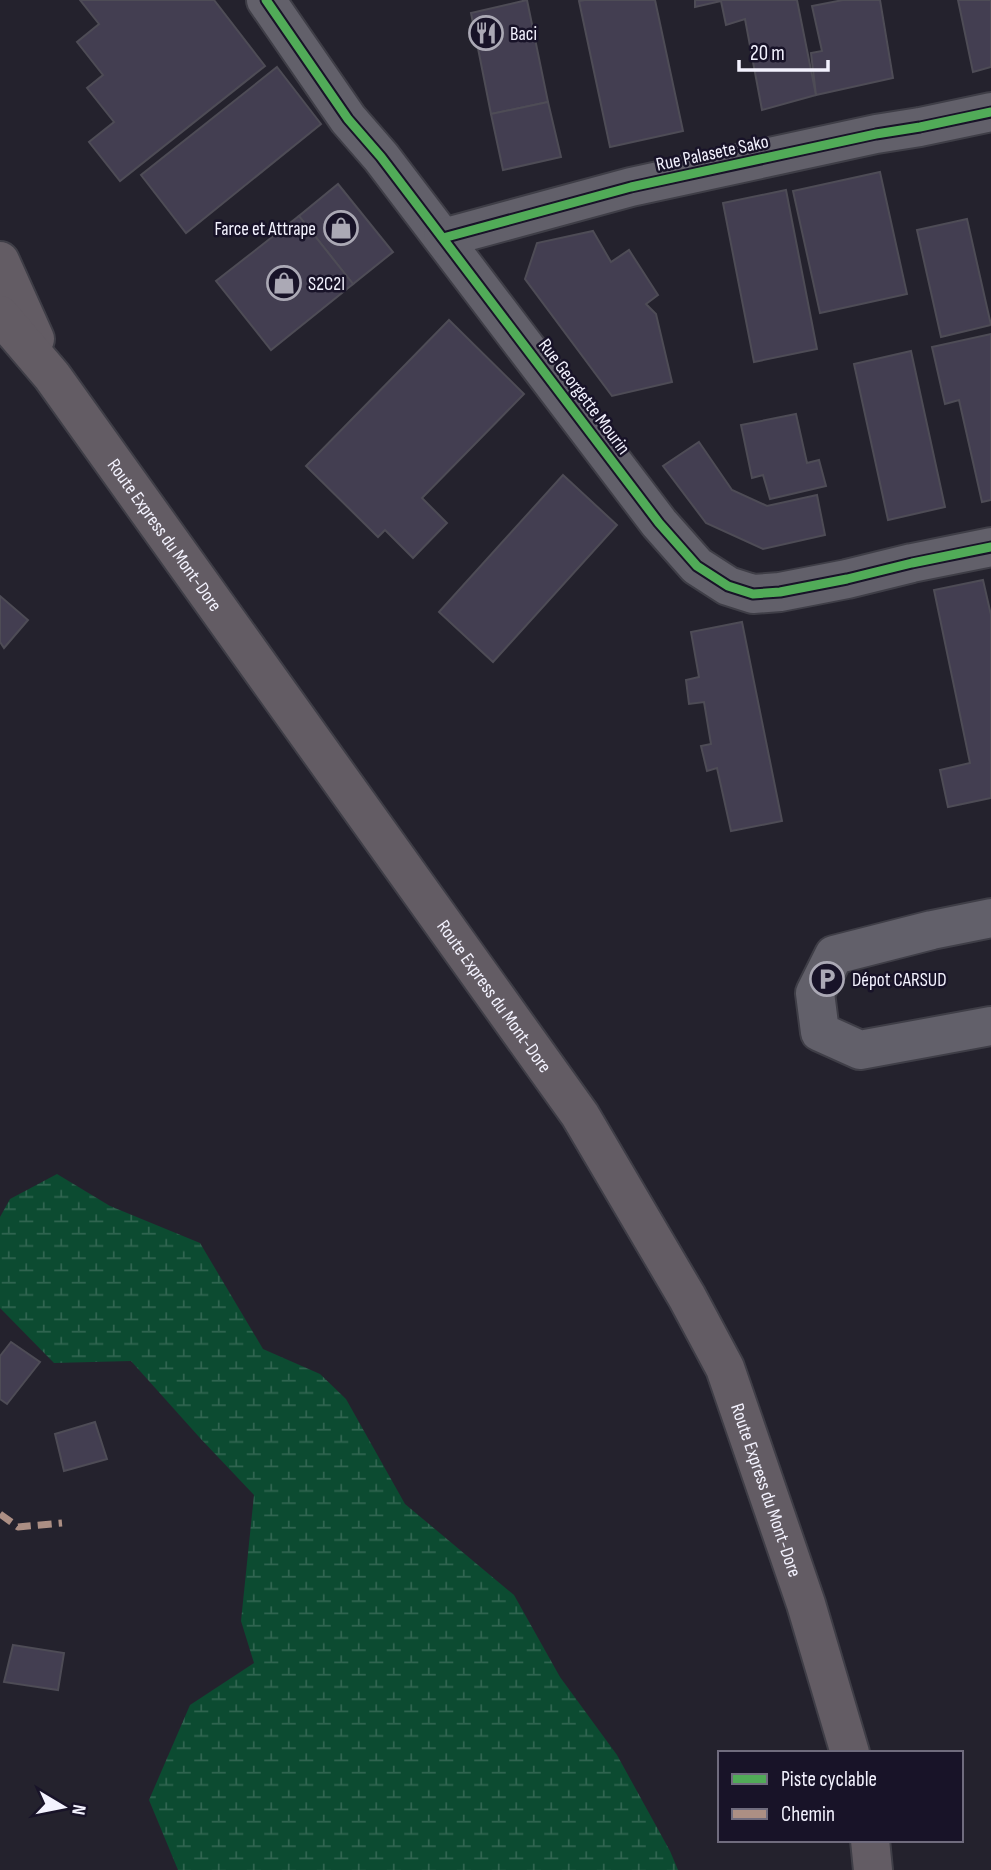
<svg xmlns="http://www.w3.org/2000/svg" width="991" height="1870" font-family="'Sofia Sans Condensed',sans-serif">
  <defs>
    <pattern id="wetland-marsh" width="20" height="14" patternUnits="userSpaceOnUse" patternTransform="scale(1.75)"><rect width="20" height="14" fill="#0c4b31"/><path d="M1 5h8M5 5V1M11 12h8M15 12V8" fill="none" stroke="#306550"/></pattern>
  </defs>
  <rect width="100%" height="100%" fill="#24222d"/>
  <!-- wetland -->
  <polygon fill="url(#wetland-marsh)" points="57,1174 110,1206 200,1243 263,1349 320,1374 346,1399 405,1504 514,1595 560,1677 617,1755 670,1851 678,1870 178,1870 149,1800 190,1705 254,1663 241,1621 254,1495 200,1438 131,1361 54,1363 0,1308 0,1217 10,1199"/>
  <!-- building -->
  <g fill="#433e51" stroke="#4e4c56" stroke-width="2">
    <polygon points="80,0 214,0 265,66 120,181 89,142 114,122 87,88 103,75 77,42 99,24"/>
    <polygon points="527,0 548,102 491,114 471,13"/>
    <polygon points="585,0 655,0 683,131 610,147 579,1"/>
    <polygon points="695,0 797,0 816,95 762,110 745,19 726,25 721,1 695,7"/>
    <polygon points="843,0 880,0 893,78 816,95 811,53 822,51 812,6"/>
    <polygon points="958,0 991,0 991,67 973,72"/>
    <polygon points="277,67 321,124 186,233 141,175"/>
    <polygon points="548,102 561,157 503,170 491,114"/>
    <polygon points="880,172 907,294 820,313 793,191"/>
    <polygon points="338,184 393,252 353,284 299,216"/>
    <polygon points="786,190 817,349 754,362 723,203"/>
    <polygon points="299,216 353,284 271,350 216,281"/>
    <polygon points="967,219 991,325 941,337 917,230"/>
    <polygon points="593,231 611,262 629,250 658,295 646,304 656,314 672,382 612,396 525,279 537,243"/>
    <polygon points="449,320 524,394 422,498 447,523 413,558 385,530 378,537 306,466"/>
    <polygon points="991,334 991,500 982,502 959,400 945,404 932,347"/>
    <polygon points="911,351 945,507 888,520 854,364"/>
    <polygon points="796,414 807,463 819,460 826,486 770,499 763,475 752,478 741,425"/>
    <polygon points="699,442 732,490 767,506 817,495 825,535 763,549 706,523 663,466"/>
    <polygon points="563,475 617,525 493,662 439,612"/>
    <polygon points="983,580 991,615 991,798 948,807 940,770 970,763 934,590"/>
    <polygon points="0,596 28,620 4,648 0,642"/>
    <polygon points="742,622 782,821 731,831 717,768 707,771 701,746 711,744 704,702 689,704 686,680 699,677 691,632"/>
    <polygon points="11,1342 40,1362 7,1404 0,1399 0,1356"/>
    <polygon points="95,1422 107,1459 64,1471 55,1434"/>
    <polygon points="13,1645 64,1653 58,1690 4,1682"/>
  </g>
  <g fill="none" stroke-linecap="round" stroke-linejoin="round">
    <!-- minor casing -->
    <g stroke="#3f3e47" stroke-width="42">
      <g id="minor">
        <polyline points="266,0 348,119 381,157 659,523 697,566 728,586 753,594 780,592 847,579 912,563 991,547"/>
        <polyline points="443,238 631,187 876,134 920,127 991,112"/>
        <polyline points="991,918 932,930 834,955 815,993 820,1032 860,1050 991,1026"/>
      </g>
    </g>
    <!-- major casing -->
    <g stroke="#3f3e47" stroke-width="42">
      <g id="major">
        <polyline points="0,261 35,339"/>
        <path id="s1" d="M0,315L52,376L580,1115L687,1297L725,1368L806,1604L850,1753"/>
        <polyline points="870,1840 873,1870"/>
      </g>
    </g>
    <!-- minor -->
    <use href="#minor" stroke="#62606a" stroke-width="38"/>
    <!-- major -->
    <use href="#major" stroke="#635c64" stroke-width="38"/>
    <!-- quiet -->
    <polyline stroke="#ac8f84" stroke-width="7" stroke-dasharray="14 7" stroke-linecap="butt" points="0,1514 18,1527 62,1523"/>
    <!-- cycleway casing -->
    <g stroke="#181328" stroke-width="13">
      <g id="cycleway">
        <polyline points="266,0 348,119 381,157 659,523 697,566 728,586 753,594 780,592 847,579 912,563 991,547"/>
        <polyline points="443,238 631,187 876,134 920,127 991,112"/>
      </g>
    </g>
    <!-- cycleway -->
    <use href="#cycleway" stroke="#51ab58" stroke-width="9"/>
  </g>
  <!-- icons -->
  <defs>
    <g id="restaurant-ring" transform="scale(1.75)"><circle r="9.5" fill="#181328" stroke="#aba9b5" stroke-width="1.5"/><path d="M-5-6h1v4h1v-4h1v4h1v-4h1v5L-1.5 .5V6h-2V.5L-5-1ZM5-6V6H3V1.5H1.5Q1.5-4 5-6Z" fill="#aba9b5"/></g>
    <g id="shop-ring" transform="scale(1.75)"><circle r="9.5" fill="#181328" stroke="#aba9b5" stroke-width="1.5"/><path d="M-5-2.5h2.3a2.7 3.5 0 0 1 5.4 0H5L5.5 6h-11ZM-1.5-2.5h3a1.5 2.3 0 0 0-3 0Z" fill="#aba9b5"/></g>
    <g id="parking-ring" transform="scale(1.75)"><circle r="9.5" fill="#181328" stroke="#aba9b5" stroke-width="1.5"/><path d="M-3.5-5.5H1a3.5 3.5 0 0 1 0 7H-1V5.5H-3.5ZM-1-3.4V-.6H.8a1.4 1.4 0 0 0 0-2.8Z" fill="#aba9b5"/></g>
  </defs>
  <g fill-rule="evenodd">
    <use href="#restaurant-ring" x="486" y="33"/>
    <use href="#shop-ring" x="341" y="228"/>
    <use href="#shop-ring" x="284" y="283"/>
    <use href="#parking-ring" x="827" y="979"/>
  </g>
  <g text-anchor="middle" stroke-width="5" stroke-linejoin="round" paint-order="stroke">
    <!-- poi labels -->
    <g font-size="19" fill="#f3f2fe" stroke="#181328" text-anchor="start">
      <text x="510" y="40">Baci</text>
      <text x="316" y="235" text-anchor="end">Farce et Attrape</text>
      <text x="308" y="290">S2C2I</text>
      <text x="852" y="986">Dépot CARSUD</text>
    </g>
    <!-- street labels -->
    <g font-size="19" fill="#f3f2fe" stroke="#181328">
      <text transform="translate(712 152) rotate(-12)" y="7">Rue Palasete Sako</text>
      <text transform="translate(585 396) rotate(53)" y="7">Rue Georgette Mourin</text>
      <text dy="7" stroke="none"><textPath href="#s1" startOffset="275">Route Express du Mont-Dore</textPath></text>
      <text dy="7" stroke="none"><textPath href="#s1" startOffset="842">Route Express du Mont-Dore</textPath></text>
      <text dy="7" stroke="none"><textPath href="#s1" startOffset="1409">Route Express du Mont-Dore</textPath></text>
    </g>
  </g>
  <!-- legend -->
  <rect x="718" y="1751" width="245" height="91" fill="#181328" stroke="#706c7e" stroke-width="2"/>
  <rect x="732" y="1774" width="35" height="10" fill="#51ab58" stroke="#706c7e" stroke-width="2"/>
  <text x="781" y="1786" font-size="21" fill="#f3f2fe">Piste cyclable</text>
  <rect x="732" y="1809" width="35" height="10" fill="#ac8f84" stroke="#706c7e" stroke-width="2"/>
  <text x="781" y="1821" font-size="21" fill="#f3f2fe">Chemin</text>
  <!-- north arrow -->
  <g transform="translate(63 1807) rotate(100)" stroke="#181328" stroke-width="5" paint-order="stroke">
  <path d="M0-5L12 26L0 18L-12 26Z" fill="#f3f2fe"/>
  <text y="-10" font-size="19" font-weight="bold" text-anchor="middle" fill="#f3f2fe">N</text>
  </g>
  <!-- scale -->
  <path d="M739 60v10h89v-10" fill="none" stroke="#f3f2fe" stroke-width="3.5"/>
  <text x="750" y="60" font-size="21" fill="#f3f2fe" stroke="#181328" stroke-width="5" paint-order="stroke">20 m</text>
</svg>
